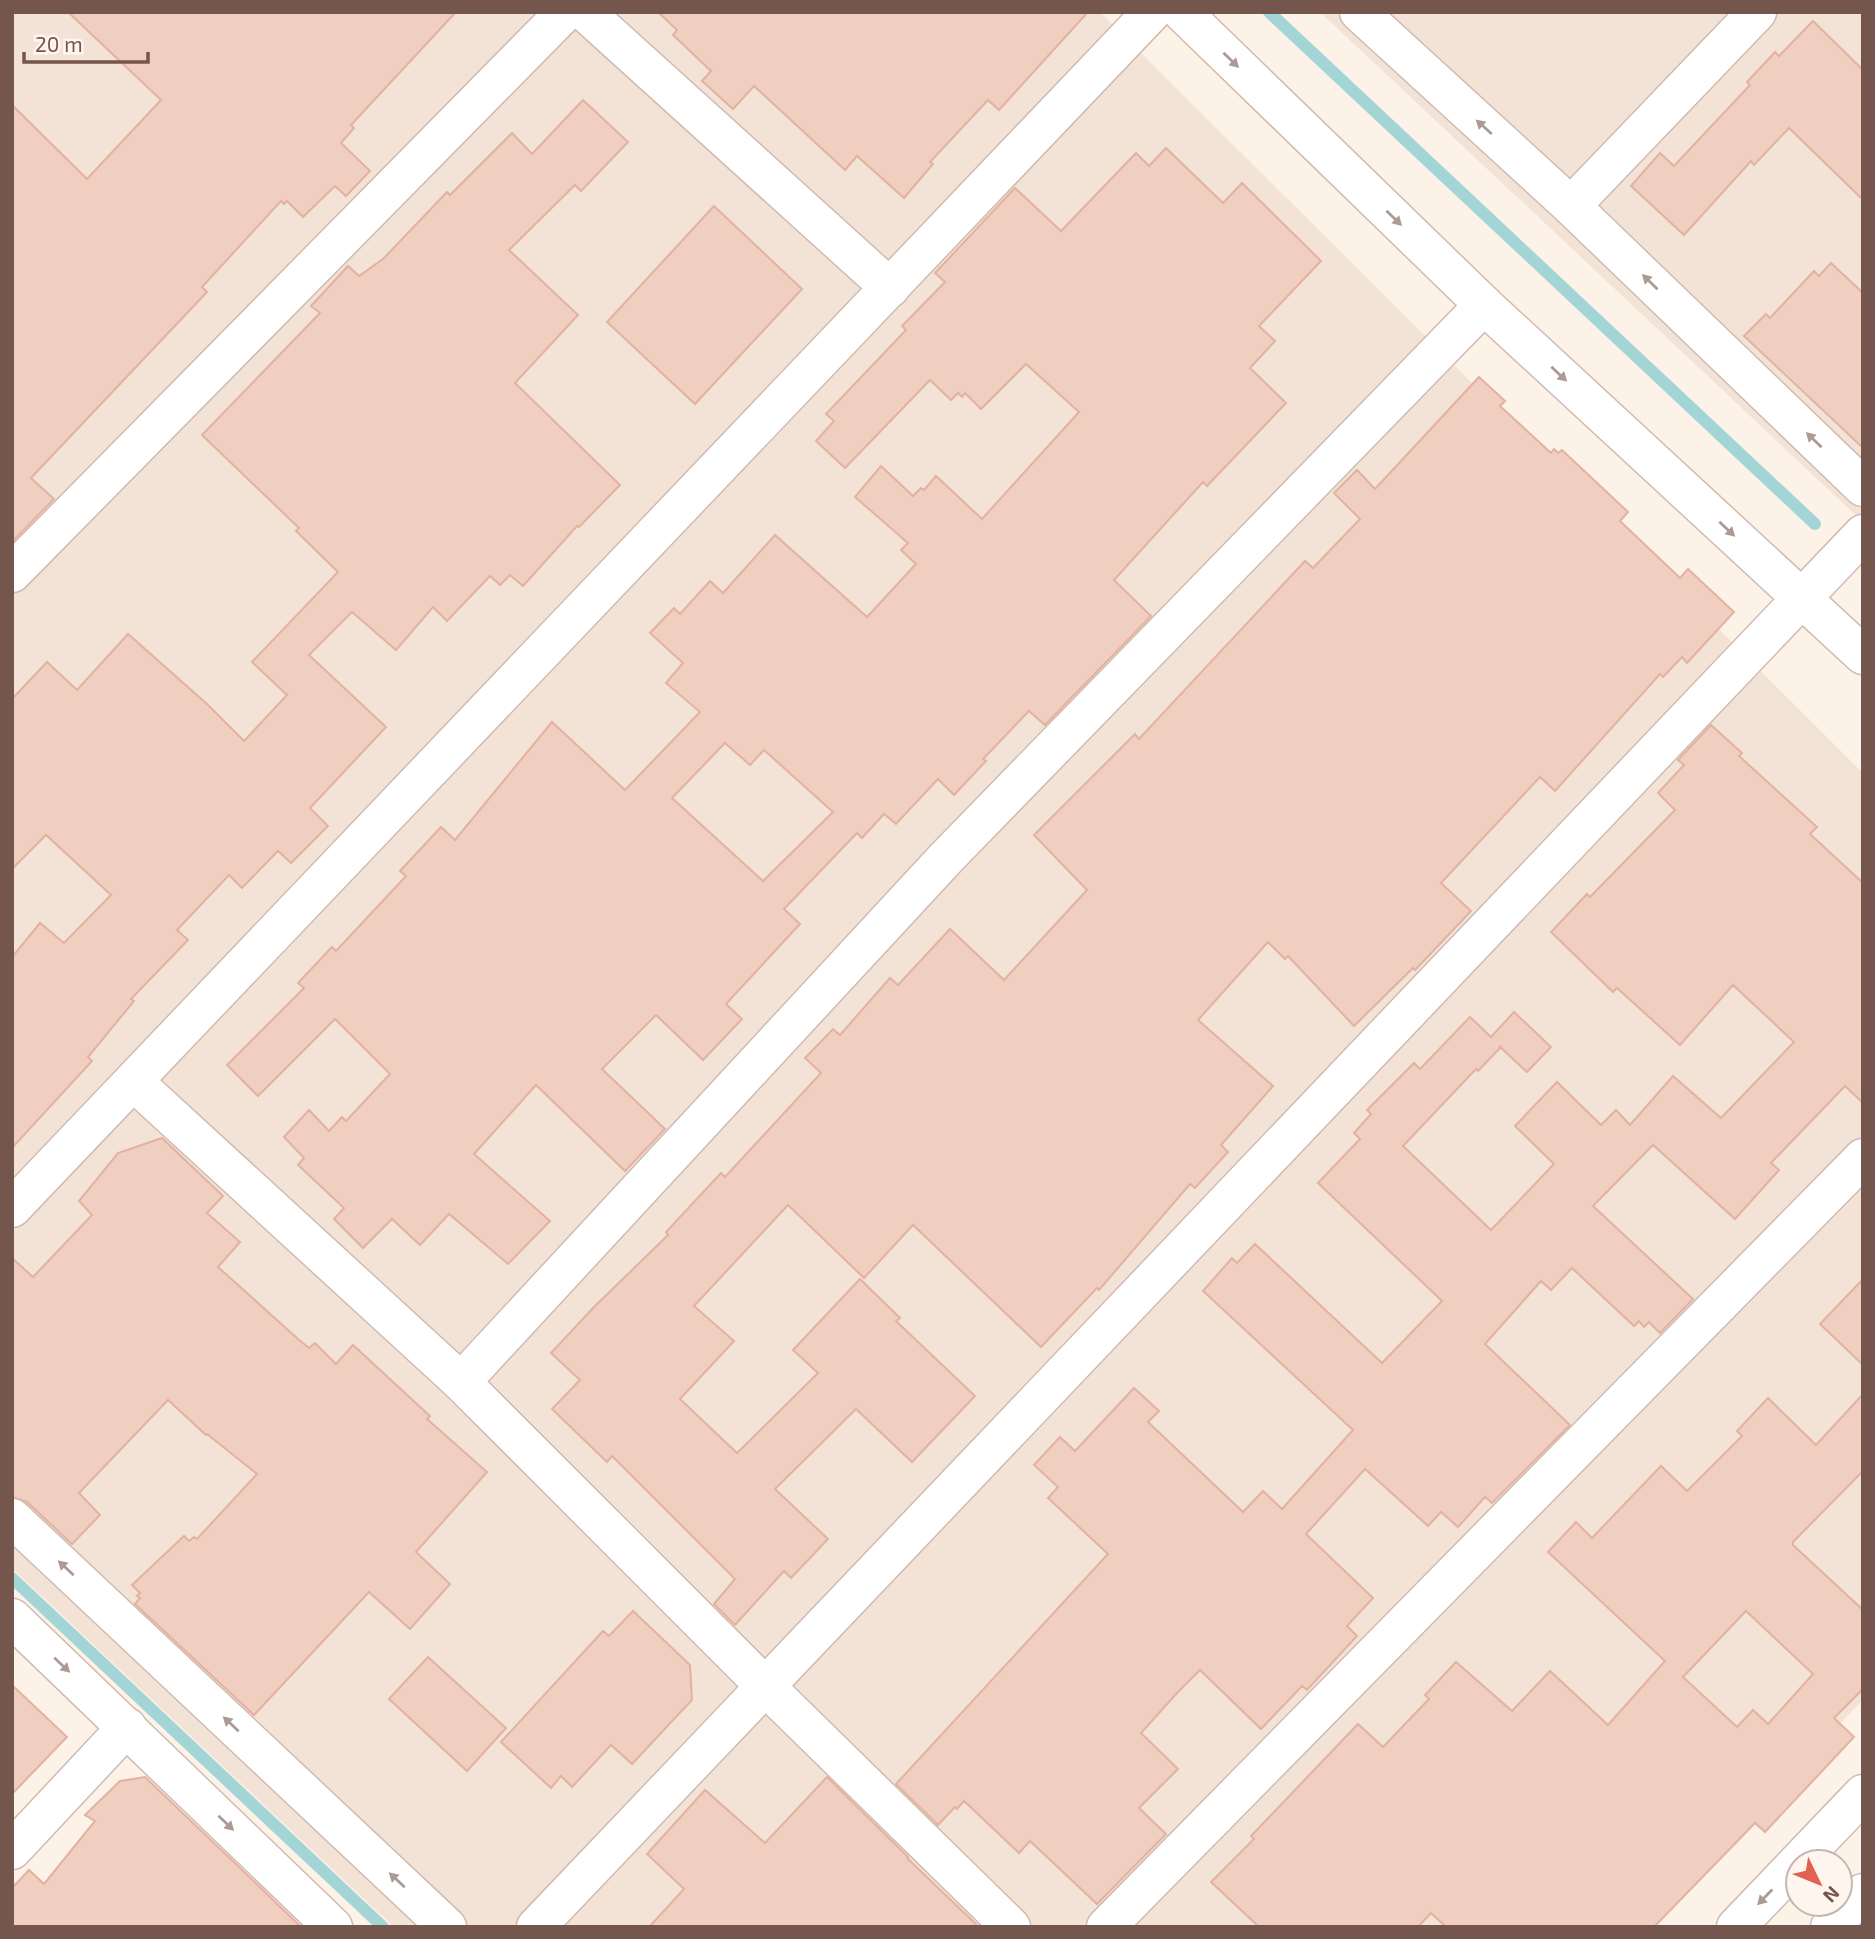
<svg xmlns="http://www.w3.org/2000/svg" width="1875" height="1939" font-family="'Exo 2',sans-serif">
  <rect width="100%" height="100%" fill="#fcf2e8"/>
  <!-- residential -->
  <g fill="#f3e3d7">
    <polygon points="12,12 1100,12 1863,773 1863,1700 1646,1927 394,1927 12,1568"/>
    <polygon points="1320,12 1863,12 1863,522"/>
  </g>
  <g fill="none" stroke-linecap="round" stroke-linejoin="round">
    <!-- stream -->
    <g stroke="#a3d5d7" stroke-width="12">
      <polyline points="1269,12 1815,524"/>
      <polyline points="12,1578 383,1927"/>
    </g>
  </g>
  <!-- building -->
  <g fill="#f0cec0" stroke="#e2b2a1" stroke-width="2" fill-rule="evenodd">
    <polygon points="68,12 456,12 351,125 354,128 341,143 370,171 346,196 335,186 303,217 287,201 284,204 281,201 202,287 207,292 31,478 54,499 12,542 12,105 87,179 161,100"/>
    <polygon points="658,12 1088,12 999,110 988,100 930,162 933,164 904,198 857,156 845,170 754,86 733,109 702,81 711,71 673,35 677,30"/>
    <polygon points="1813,21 1863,70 1863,200 1789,128 1754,165 1751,161 1684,235 1631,186 1660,153 1674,166 1750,85 1747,82 1775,52 1779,56"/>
    <polygon points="583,100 628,142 581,191 575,185 509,250 578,315 515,383 620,485 579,527 577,526 523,586 510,575 500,585 490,576 447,621 433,607 396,650 352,612 309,655 386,727 310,808 328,826 291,863 278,851 242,888 229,875 177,930 188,940 131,999 134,1001 88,1057 92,1061 12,1148 12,957 40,923 64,943 111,895 46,835 12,869 12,699 47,662 77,690 128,634 207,704 244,741 287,695 252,662 338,572 296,531 299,528 202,435 320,313 311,306 348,266 359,276 383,259 447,192 450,195 512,133 532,154"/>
    <path d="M1166,148L1223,203L1242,183L1321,261L1259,326L1275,341L1250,368L1286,403L1207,486L1203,482L1114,580L1151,616L1045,725L1029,711L983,759L986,761L954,795L938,779L896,824L884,814L862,838L857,833L784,909L800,924L726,1004L742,1019L703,1060L656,1015L602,1069L665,1129L625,1171L536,1085L474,1154L550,1221L508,1264L449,1214L420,1245L392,1219L363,1248L334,1219L344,1208L298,1165L304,1158L284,1137L309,1110L329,1131L342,1117L346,1121L390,1074L335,1019L258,1096L227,1065L304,988L298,983L332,947L336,951L406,876L400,871L441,827L455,840L552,722L625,790L700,712L666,683L683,663L650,633L674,608L680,614L710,581L723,593L775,535L867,617L916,564L901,550L908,543L855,497L881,466L913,496L921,488L924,490L936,476L982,519L1079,412L1026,364L981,409L965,393L962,397L958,393L951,400L930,380L845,468L816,441L834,421L826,414L906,330L902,326L945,282L935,273L1015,188L1061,231L1136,153L1149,166ZM725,743L750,765L764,750L833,812L763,881L672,798Z"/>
    <polygon points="714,206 802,289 695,404 607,322"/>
    <polygon points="1831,263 1863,293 1863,448 1744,336 1766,314 1770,318 1814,271 1819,276"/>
    <polygon points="1479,377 1505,401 1500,406 1551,453 1554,449 1558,453 1562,450 1628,512 1620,521 1680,578 1688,569 1734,612 1687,663 1682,657 1663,677 1660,674 1555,791 1540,777 1441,883 1471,911 1415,970 1413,968 1354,1026 1288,956 1285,959 1268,942 1198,1020 1273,1086 1221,1145 1228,1152 1195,1188 1190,1184 1099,1290 1097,1288 1041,1347 913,1225 864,1278 788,1205 694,1306 734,1341 680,1399 737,1453 818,1373 793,1350 860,1279 900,1318 896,1321 975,1396 912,1462 856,1409 775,1489 828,1539 791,1578 784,1571 735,1625 714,1604 735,1579 612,1456 607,1462 552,1409 580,1380 551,1353 593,1308 668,1235 666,1232 721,1173 725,1177 821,1073 805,1058 833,1029 840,1035 890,978 898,985 950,929 1004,980 1087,890 1034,835 1135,734 1139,739 1305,561 1313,568 1360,519 1334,493 1357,470 1375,489"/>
    <polygon points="1711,725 1742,753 1739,756 1817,827 1810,834 1863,883 1863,1103 1845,1086 1771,1163 1779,1170 1735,1219 1653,1145 1593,1206 1693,1299 1660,1333 1649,1322 1644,1327 1639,1321 1634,1326 1572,1268 1551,1290 1541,1281 1485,1344 1570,1425 1492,1503 1485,1497 1458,1527 1441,1512 1428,1526 1365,1469 1306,1534 1373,1598 1347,1626 1357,1636 1307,1690 1302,1686 1261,1729 1200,1670 1177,1693 1141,1733 1178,1769 1139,1808 1166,1834 1097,1904 1030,1841 1019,1853 964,1801 957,1809 955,1807 938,1825 896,1784 1108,1554 1048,1498 1058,1487 1034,1465 1060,1437 1075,1451 1134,1388 1159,1411 1148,1422 1243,1512 1263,1491 1282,1509 1353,1430 1203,1291 1232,1258 1237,1263 1255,1244 1382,1363 1442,1301 1318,1183 1360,1139 1354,1133 1371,1114 1367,1110 1414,1063 1420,1069 1470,1017 1491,1037 1514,1012 1551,1047 1527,1072 1499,1046 1501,1047 1478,1071 1476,1069 1403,1146 1491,1230 1554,1164 1515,1126 1557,1082 1601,1125 1616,1110 1630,1125 1673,1076 1721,1118 1794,1042 1733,985 1680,1045 1617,988 1613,992 1551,932 1587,894 1590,897 1675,810 1658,793 1684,765 1678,760"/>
    <polygon points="162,1138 223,1196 207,1213 240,1242 218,1267 298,1339 309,1348 315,1343 336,1364 353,1345 430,1416 427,1419 487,1472 416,1552 450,1584 410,1629 369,1592 254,1715 135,1604 140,1598 137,1596 140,1593 132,1585 184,1536 189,1541 194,1537 197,1539 257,1474 207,1434 206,1435 168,1400 79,1493 100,1515 72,1544 27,1502 12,1497 12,1258 33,1277 92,1215 79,1201 118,1153"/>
    <polygon points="1863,1279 1863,1365 1820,1324"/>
    <path d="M1863,1394V1471L1793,1542V1545L1863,1610V1689L1834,1718L1854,1737L1765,1832L1755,1823L1654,1927H1446L1431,1913L1418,1927H1259L1211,1882L1254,1839L1251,1836L1358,1724L1383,1747L1429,1699L1425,1695L1456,1662L1512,1711L1550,1671L1608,1725L1665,1661L1548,1552L1576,1522L1592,1538L1661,1466L1687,1491L1742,1436L1737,1431L1768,1398L1816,1445ZM1746,1611L1813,1674L1768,1724L1753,1710L1737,1727L1683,1677Z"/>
    <polygon points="633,1611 690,1665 692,1700 632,1764 611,1745 572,1787 561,1776 551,1788 501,1742 603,1631 609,1636"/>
    <polygon points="428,1657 506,1728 467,1771 389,1699"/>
    <polygon points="12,1685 67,1737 12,1794"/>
    <polygon points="145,1777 238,1866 301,1927 12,1927 12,1888 29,1870 44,1884 95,1821 85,1815 120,1781"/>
    <polygon points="827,1777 908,1857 907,1858 979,1927 649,1927 684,1889 647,1854 705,1790 765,1843"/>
  </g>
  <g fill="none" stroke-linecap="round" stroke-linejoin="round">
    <!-- minor casing -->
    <g stroke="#d0bbb0" stroke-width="41">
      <g id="minor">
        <polyline points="585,12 890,288"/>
        <polyline points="1182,12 1484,305 1863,655"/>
        <polyline points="1359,12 1571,206 1863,487"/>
        <polyline points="1571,206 1757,12"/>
        <polyline points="12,573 565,12"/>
        <polyline points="134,1082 461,1382 765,1686 1011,1927"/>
        <polyline points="12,1208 1152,12"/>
        <polyline points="461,1382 946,858 1484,305"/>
        <polyline points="12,1518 447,1927"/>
        <polyline points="12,1618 333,1927"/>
        <polyline points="12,1850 127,1727"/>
        <polyline points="536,1927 1863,534"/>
        <polyline points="1106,1927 1863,1158"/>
        <polyline points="1736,1927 1863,1794"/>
        <polyline points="1830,1927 1863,1893"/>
      </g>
    </g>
    <!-- minor -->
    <use href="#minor" stroke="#fff" stroke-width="38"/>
  </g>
  <!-- one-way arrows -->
  <defs><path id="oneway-solid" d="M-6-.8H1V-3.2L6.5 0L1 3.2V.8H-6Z" transform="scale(1.75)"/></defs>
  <g fill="#ac9a94">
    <use href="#oneway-solid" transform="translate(1231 60) rotate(44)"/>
    <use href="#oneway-solid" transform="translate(1484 127) rotate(-138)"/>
    <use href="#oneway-solid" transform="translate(1394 218) rotate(44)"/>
    <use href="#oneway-solid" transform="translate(1650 282) rotate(-136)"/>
    <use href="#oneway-solid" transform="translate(1559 374) rotate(43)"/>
    <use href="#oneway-solid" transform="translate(1814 440) rotate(-136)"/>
    <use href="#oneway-solid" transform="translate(1727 529) rotate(43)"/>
    <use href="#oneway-solid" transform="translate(66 1568) rotate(-137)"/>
    <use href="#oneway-solid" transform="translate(62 1665) rotate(43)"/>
    <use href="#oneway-solid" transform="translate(231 1724) rotate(-137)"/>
    <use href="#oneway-solid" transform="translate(226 1823) rotate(44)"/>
    <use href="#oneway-solid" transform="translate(397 1880) rotate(-137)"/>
    <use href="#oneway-solid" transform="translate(1765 1897) rotate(134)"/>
  </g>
  <!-- border -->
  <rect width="1875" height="1939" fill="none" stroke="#75564c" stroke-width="28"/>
  <!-- north arrow -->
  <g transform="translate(1819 1883) rotate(133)"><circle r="33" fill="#fef6ee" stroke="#c7b6ad" stroke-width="2"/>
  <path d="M0-5L12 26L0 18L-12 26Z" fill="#e16152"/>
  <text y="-10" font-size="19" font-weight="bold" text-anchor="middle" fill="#75564c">N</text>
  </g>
  <!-- scale -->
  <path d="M24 52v10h124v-10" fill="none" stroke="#75564c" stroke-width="3.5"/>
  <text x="35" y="52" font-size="21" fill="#75564c" stroke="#fef6ee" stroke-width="5" paint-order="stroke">20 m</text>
</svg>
